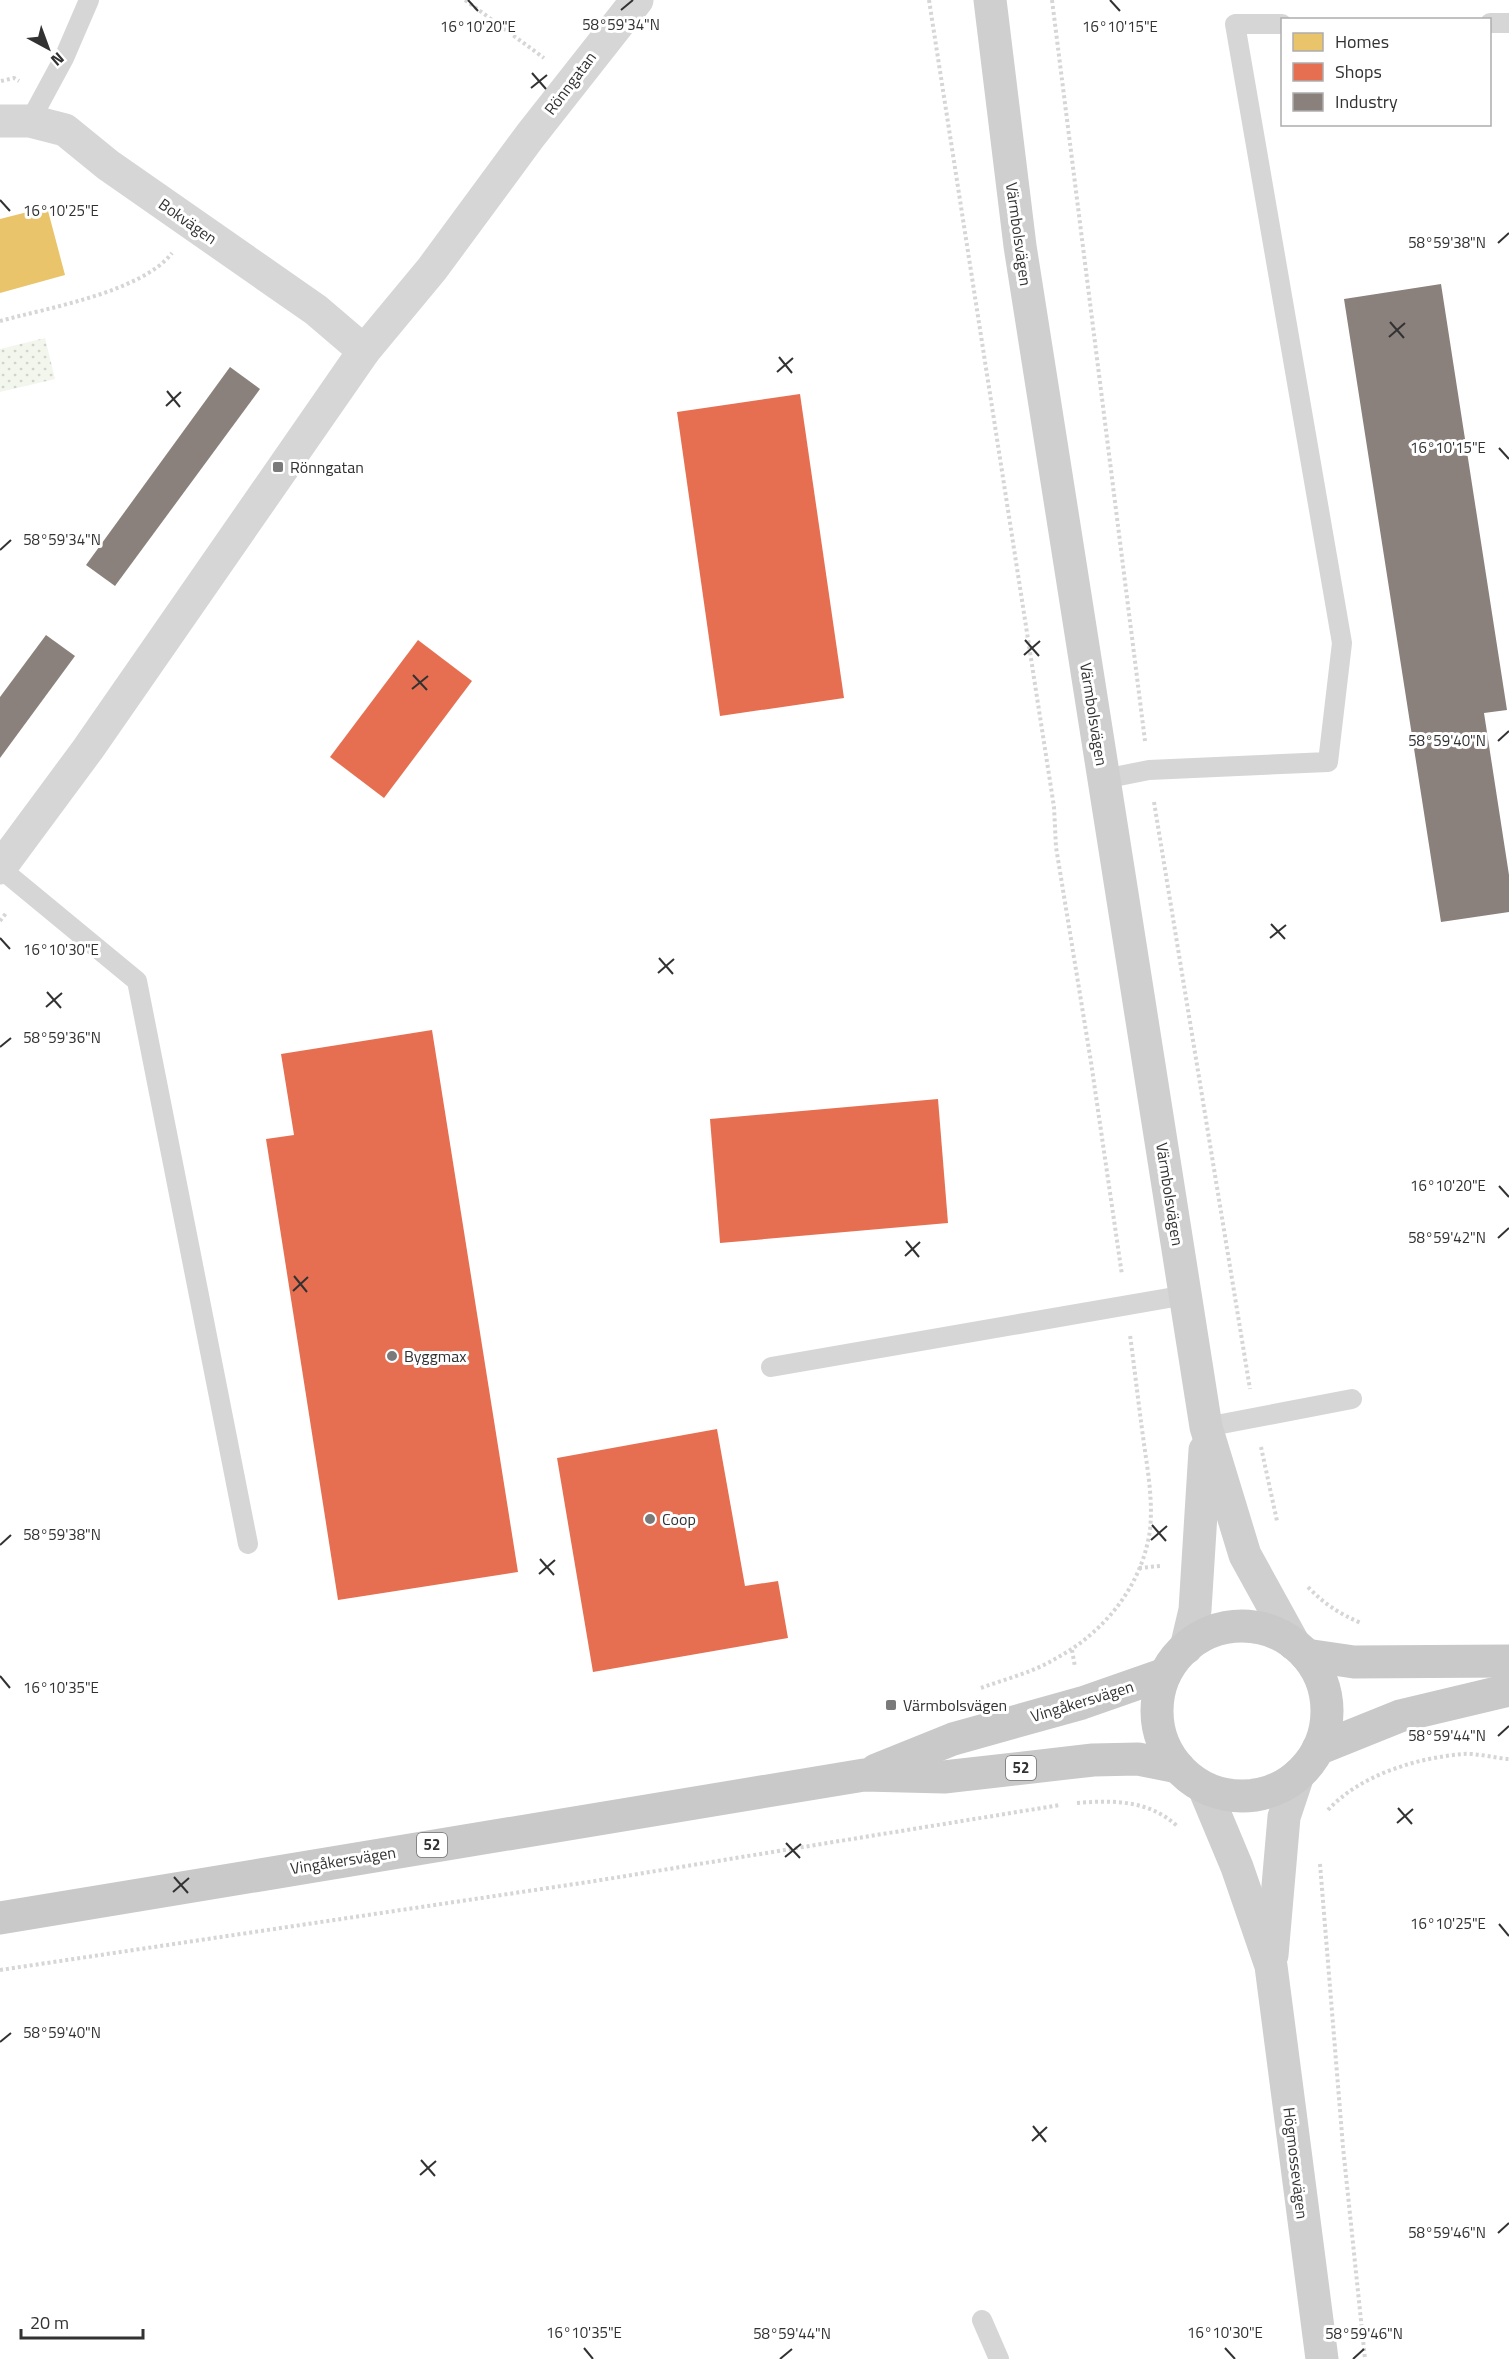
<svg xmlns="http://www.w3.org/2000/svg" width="1509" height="2359" font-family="'Titillium Web',sans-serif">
  <defs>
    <pattern id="grass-dots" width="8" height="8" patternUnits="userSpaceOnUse" patternTransform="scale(1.5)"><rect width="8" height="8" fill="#f2f6ed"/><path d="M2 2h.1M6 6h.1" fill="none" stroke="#d0d3cc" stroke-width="1.8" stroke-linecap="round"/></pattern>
  </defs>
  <rect width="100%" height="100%" fill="#fff"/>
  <!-- grass -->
  <polygon fill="url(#grass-dots)" points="45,338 55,379 0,392 0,349"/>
  <!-- homes -->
  <polygon fill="#e9c46a" points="47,207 65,275 0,293 0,219"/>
  <!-- shops -->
  <g fill="#e76f51">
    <polygon points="800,394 844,698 720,716 677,412"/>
    <polygon points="418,640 472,681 384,798 330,757"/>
    <polygon points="432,1030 518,1572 338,1600 266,1139 294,1135 281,1054"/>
    <polygon points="938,1099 948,1223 720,1243 710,1119"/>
    <polygon points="717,1429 745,1586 778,1581 788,1638 593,1672 557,1458"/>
  </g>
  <!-- industry -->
  <g fill="#8a817c">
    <polygon points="1441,284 1507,710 1484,713 1509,875 1509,912 1441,922 1344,299"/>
    <polygon points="230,367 260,389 115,586 86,565"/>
    <polygon points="46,635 75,656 0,758 0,697"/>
  </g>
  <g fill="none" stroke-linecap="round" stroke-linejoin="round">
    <!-- path -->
    <g stroke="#d6d6d6" stroke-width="4" stroke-dasharray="3 3" stroke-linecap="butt">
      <polyline points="465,0 544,58"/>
      <polyline points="929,0 1054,807 1056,847 1091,1062 1122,1275"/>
      <polyline points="1052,0 1145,741"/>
      <polyline points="1,81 14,78 19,81"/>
      <path d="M0,321C47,308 142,292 172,253"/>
      <polyline points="1154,802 1250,1389"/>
      <polyline points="0,921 7,912"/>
      <polyline points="1261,1447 1277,1521"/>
      <polyline points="1139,1568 1160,1566"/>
      <path d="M1308,1587C1324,1604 1340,1614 1361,1623"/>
      <polyline points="1072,1650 1075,1667"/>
      <path d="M981,1688C1005,1679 1031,1673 1053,1660C1103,1634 1142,1587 1150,1530C1153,1501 1148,1472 1144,1444C1139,1408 1135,1372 1130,1335"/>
      <path d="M1077,1803C1113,1800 1149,1800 1177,1826"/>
      <path d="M1328,1810C1360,1775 1416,1758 1463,1754C1477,1753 1494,1758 1509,1759"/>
      <polyline points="1320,1864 1343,2147 1365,2359"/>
      <polyline points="0,1970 595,1881 1060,1805"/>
    </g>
    <!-- lane -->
    <g stroke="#d6d6d6" stroke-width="20">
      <polyline points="1490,23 1509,23"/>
      <polyline points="30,121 64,58 89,0"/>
      <polyline points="1104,779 1149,770 1328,762 1342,643 1235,24 1282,24"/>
      <polyline points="0,868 137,981 248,1544"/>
      <polyline points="771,1367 1186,1295"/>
      <polyline points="1206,1427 1352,1399"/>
      <polyline points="982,2320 999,2359"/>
    </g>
    <!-- street -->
    <g stroke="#d6d6d6" stroke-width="33">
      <polyline points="0,121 30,121 65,130 108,165 316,310 364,351"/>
      <polyline points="0,868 88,749 364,351 432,269 530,136 637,0"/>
    </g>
    <!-- secondary -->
    <g stroke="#cfcfcf" stroke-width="33">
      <polyline points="990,0 1020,246 1206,1427 1245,1555 1294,1644"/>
      <polyline points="1186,1648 1195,1610 1205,1450"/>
      <polyline points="1204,1788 1237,1867 1271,1966 1322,2359"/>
      <polyline points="1272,1955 1284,1817 1298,1775"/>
    </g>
    <!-- primary -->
    <g stroke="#c9c9c9" stroke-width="33">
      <circle cx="1242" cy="1711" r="85"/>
      <polyline points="1306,1655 1354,1662 1509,1661"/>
      <polyline points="1318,1749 1400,1716 1509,1690"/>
      <polyline points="876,1770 953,1739 1082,1703 1165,1674"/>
      <polyline points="0,1918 864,1775 944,1777 1093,1760 1138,1759 1178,1767"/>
    </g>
  </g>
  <!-- ticks -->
  <path fill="none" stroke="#323232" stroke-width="2" d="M468,0L478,11M1110,0L1120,11M621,10L633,0M532,73L546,89M531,88L547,75M0,200L10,211M1498,243L1509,233M1390,322L1404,338M1389,337L1405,323M779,357L792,373M777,372L793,358M167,391L180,407M166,406L181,392M1499,448L1509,459M0,550L11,540M1025,640L1039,656M1024,655L1040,641M413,675L427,690M412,689L428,676M1498,741L1509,731M1271,924L1285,939M0,938L10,949M1270,938L1286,925M659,958L673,974M658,973L674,959M47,992L61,1008M46,1007L62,993M0,1047L11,1038M1499,1186L1509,1197M1498,1238L1509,1228M906,1241L919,1257M905,1256L920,1242M294,1276L307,1292M293,1291L308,1277M1152,1525L1166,1541M1151,1540L1167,1526M0,1545L11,1535M540,1559L554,1575M539,1574L555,1560M0,1676L10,1688M1498,1736L1509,1726M1398,1808L1412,1824M1397,1823L1413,1809M786,1843L800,1858M785,1857L801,1844M174,1877L188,1893M173,1892L189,1878M1499,1924L1509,1936M0,2042L11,2033M1033,2126L1046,2142M1032,2141L1047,2127M421,2160L435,2176M420,2175L436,2161M1498,2233L1509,2223M584,2348L593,2359M1225,2348L1235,2359M780,2359L792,2349M1353,2359L1364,2349"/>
  <!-- markers -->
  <g fill="#7a7a7a" stroke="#fff" stroke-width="2">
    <rect x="272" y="461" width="12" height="12" rx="3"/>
    <circle cx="392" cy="1356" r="6"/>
    <circle cx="650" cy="1519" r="6"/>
    <rect x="885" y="1699" width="12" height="12" rx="3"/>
  </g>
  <g text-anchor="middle" stroke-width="6" stroke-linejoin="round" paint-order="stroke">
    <!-- shield labels -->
    <g fill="#fff" stroke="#707070" stroke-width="1.5">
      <rect x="1006" y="1756" width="30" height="24" rx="4.5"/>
      <rect x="417" y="1833" width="30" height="24" rx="4.5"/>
    </g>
    <g font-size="15" font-weight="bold" fill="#323232">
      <text x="1021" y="1773">52</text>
      <text x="432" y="1850">52</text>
    </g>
    <!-- street labels -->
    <g font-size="16" fill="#323232" stroke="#fff">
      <text transform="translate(570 83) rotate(-53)" y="6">Rönngatan</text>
      <text transform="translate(188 221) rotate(35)" y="6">Bokvägen</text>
      <text transform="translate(1019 234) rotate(82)" y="6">Värmbolsvägen</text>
      <text transform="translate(1094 714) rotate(81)" y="6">Värmbolsvägen</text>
      <text transform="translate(1170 1194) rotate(81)" y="6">Värmbolsvägen</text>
      <text transform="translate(1082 1701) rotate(-17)" y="6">Vingåkersvägen</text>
      <text transform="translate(343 1860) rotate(-9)" y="6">Vingåkersvägen</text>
      <text transform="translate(1296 2163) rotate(83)" y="6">Högmossevägen</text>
    </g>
    <!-- poi labels -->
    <g font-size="16" fill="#323232" stroke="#fff" text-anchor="start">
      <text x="290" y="473">Rönngatan</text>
      <text x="404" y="1362">Byggmax</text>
      <text x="662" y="1525">Coop</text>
      <text x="903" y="1711">Värmbolsvägen</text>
    </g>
  </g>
  <g font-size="15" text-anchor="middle" fill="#323232" stroke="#fff" stroke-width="6" stroke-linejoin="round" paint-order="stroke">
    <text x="621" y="30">58°59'34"N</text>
    <text x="478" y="32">16°10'20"E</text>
    <text x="1120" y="32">16°10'15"E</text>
    <text x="61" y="216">16°10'25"E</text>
    <text x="1447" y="248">58°59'38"N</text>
    <text x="1448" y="453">16°10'15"E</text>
    <text x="62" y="545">58°59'34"N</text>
    <text x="1447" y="746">58°59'40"N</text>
    <text x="61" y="955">16°10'30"E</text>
    <text x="62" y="1043">58°59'36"N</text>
    <text x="1448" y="1191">16°10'20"E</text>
    <text x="1447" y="1243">58°59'42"N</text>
    <text x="62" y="1540">58°59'38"N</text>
    <text x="61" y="1693">16°10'35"E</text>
    <text x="1447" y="1741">58°59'44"N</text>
    <text x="1448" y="1929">16°10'25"E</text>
    <text x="62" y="2038">58°59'40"N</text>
    <text x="1447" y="2238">58°59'46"N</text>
    <text x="584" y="2338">16°10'35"E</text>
    <text x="1225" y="2338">16°10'30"E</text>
    <text x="792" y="2339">58°59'44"N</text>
    <text x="1364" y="2339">58°59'46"N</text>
  </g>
  <!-- legend -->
  <rect x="1281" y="18" width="210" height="108" fill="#ffffff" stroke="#adadad" stroke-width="1.5"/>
  <rect x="1293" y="33" width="30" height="18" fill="#e9c46a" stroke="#adadad" stroke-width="1.5"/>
  <text x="1335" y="48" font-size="18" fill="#323232">Homes</text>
  <rect x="1293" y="63" width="30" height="18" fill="#e76f51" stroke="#adadad" stroke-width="1.5"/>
  <text x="1335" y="78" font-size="18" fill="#323232">Shops</text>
  <rect x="1293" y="93" width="30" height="18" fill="#8a817c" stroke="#adadad" stroke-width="1.5"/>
  <text x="1335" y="108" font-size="18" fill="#323232">Industry</text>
  <!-- north arrow -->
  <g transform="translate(48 48) rotate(139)" stroke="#ffffff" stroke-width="4.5" paint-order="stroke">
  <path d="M0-4.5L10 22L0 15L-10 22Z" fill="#323232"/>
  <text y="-9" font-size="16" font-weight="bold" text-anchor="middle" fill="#323232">N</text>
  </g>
  <!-- scale -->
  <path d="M21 2329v9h122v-9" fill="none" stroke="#323232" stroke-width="3"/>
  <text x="30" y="2329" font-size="18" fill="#323232" stroke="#ffffff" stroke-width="4.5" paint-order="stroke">20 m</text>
</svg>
